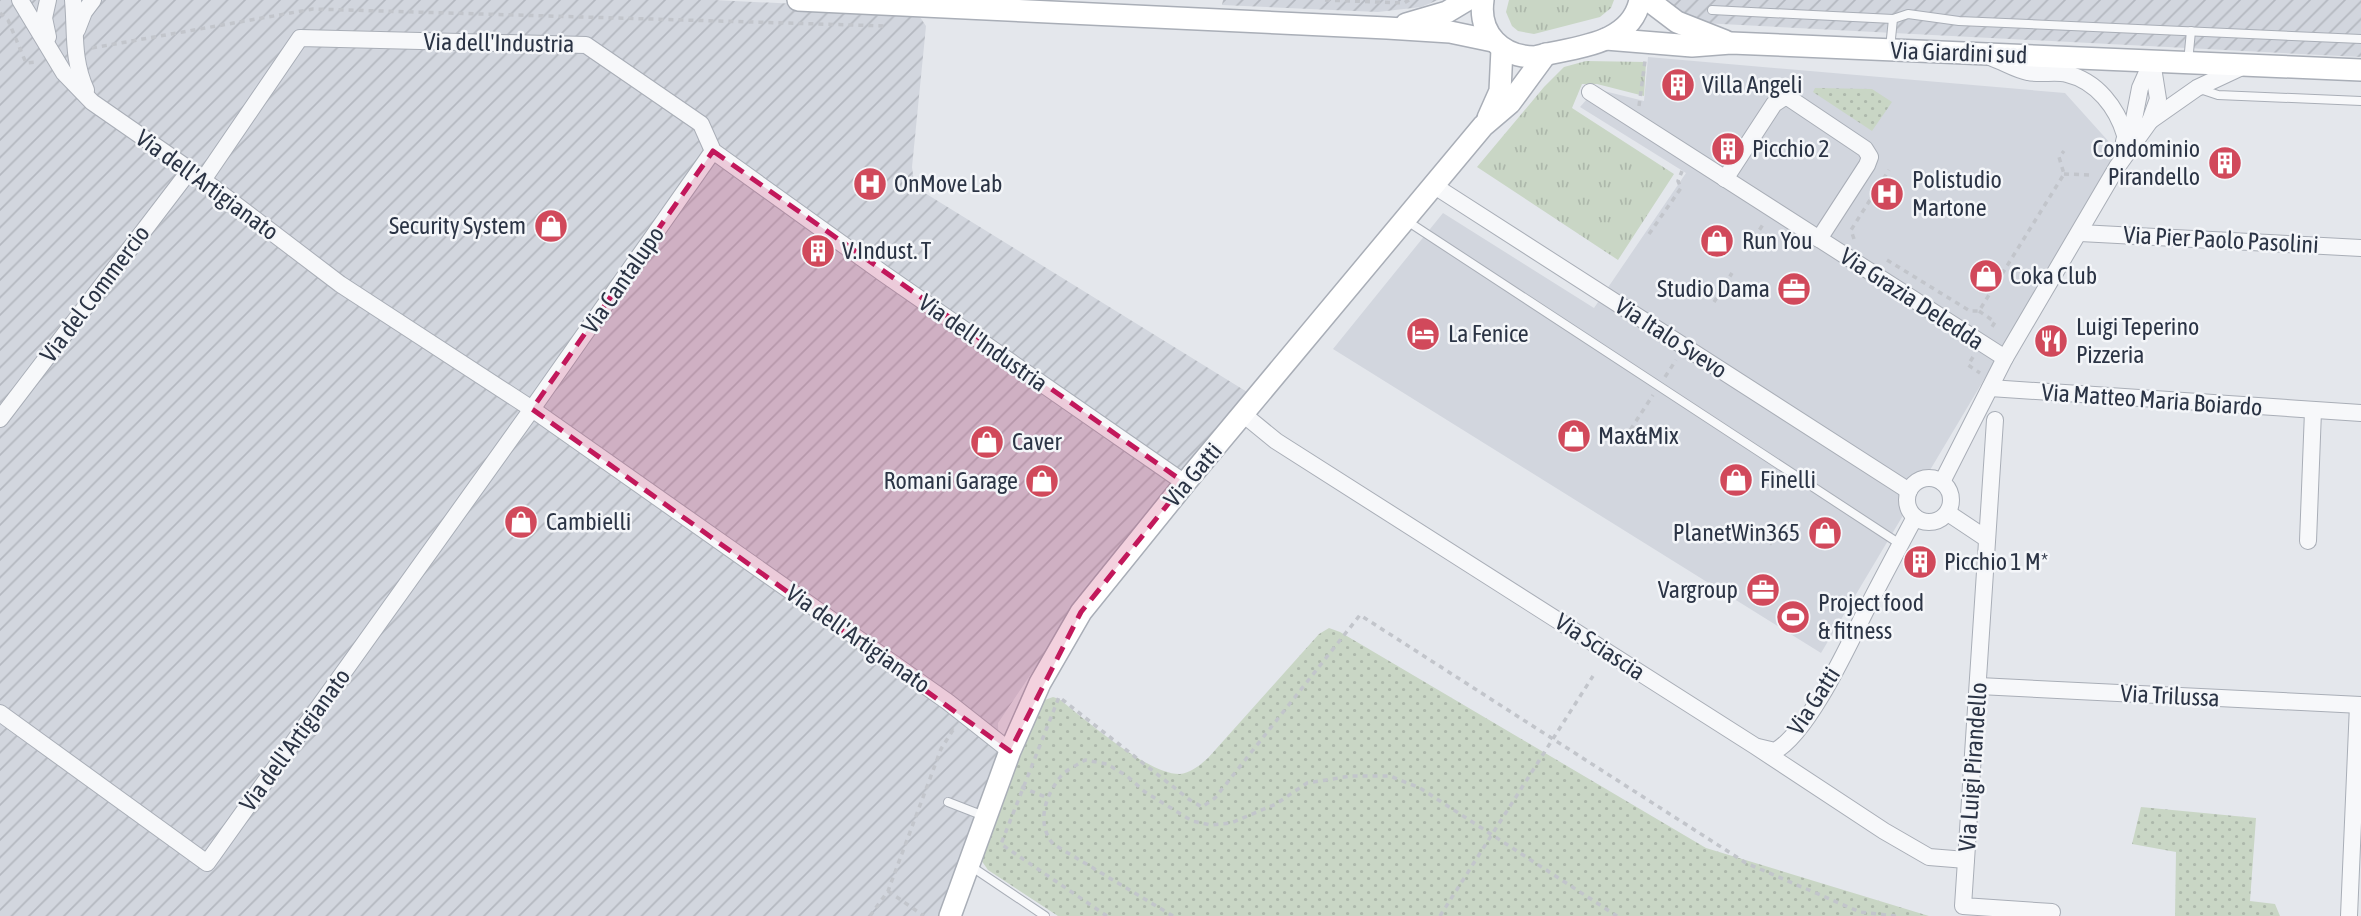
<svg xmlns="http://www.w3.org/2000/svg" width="2361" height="916" font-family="'Asap Condensed',sans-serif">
  <defs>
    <pattern id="industrial-furrows" width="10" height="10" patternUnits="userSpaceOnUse" patternTransform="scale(1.75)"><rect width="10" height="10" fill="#d2d6de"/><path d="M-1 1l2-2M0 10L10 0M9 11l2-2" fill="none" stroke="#b4b8c0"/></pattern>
    <pattern id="grass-tufts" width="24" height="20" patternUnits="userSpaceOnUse" patternTransform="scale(1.75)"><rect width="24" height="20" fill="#c9d6c5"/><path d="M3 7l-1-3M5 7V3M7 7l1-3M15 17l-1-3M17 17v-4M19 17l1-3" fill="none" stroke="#adb8ab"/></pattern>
    <pattern id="park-dots" width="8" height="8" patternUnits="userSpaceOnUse" patternTransform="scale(1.75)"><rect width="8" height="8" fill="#c9d6c5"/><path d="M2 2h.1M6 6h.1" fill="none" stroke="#adb8ab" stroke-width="1.8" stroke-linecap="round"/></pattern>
  </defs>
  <rect width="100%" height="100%" fill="#e4e7ec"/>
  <!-- built -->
  <polygon fill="#d2d6de" points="1648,57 2065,93 2119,153 1821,653 1333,349 1443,213 1594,308 1686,173 1580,107 1596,89 1644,101"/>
  <!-- industrial -->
  <g fill="url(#industrial-furrows)">
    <polygon points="0,0 714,0 903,9 918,14 926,26 912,167 914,182 920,190 1252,395 1076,607 998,723 999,764 943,916 0,916"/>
    <polygon points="1223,0 1438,0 1421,7 1378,12 1222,5"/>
    <polygon points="1661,0 2361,0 2361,57 1702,23 1675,11"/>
  </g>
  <!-- grass -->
  <g fill="url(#grass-tufts)">
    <polygon points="1509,0 1614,0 1611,8 1600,17 1534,34 1518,31 1512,26 1506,12"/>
    <polygon points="1586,61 1646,62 1644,96 1597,84 1582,84 1572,108 1674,174 1618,260 1477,167 1544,87 1564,67"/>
  </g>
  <!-- park -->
  <g fill="url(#park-dots)">
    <polygon points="1815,88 1872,89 1892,102 1872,131 1813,92"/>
    <path d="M1329,628L1340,632L1706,848L1929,916H1058L988,870L981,860L1039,702L1053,697L1059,699C1085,719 1148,775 1180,774C1191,773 1200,765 1208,758L1319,634Z"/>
    <polygon points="2141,807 2256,818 2250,901 2275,904 2280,916 2284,916 2175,916 2176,852 2132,844"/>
  </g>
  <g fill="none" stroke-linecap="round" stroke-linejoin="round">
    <!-- lane casing -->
    <g stroke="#a9aeb7" stroke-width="10">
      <g id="lane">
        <polyline points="1712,10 1893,19 1908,14 1959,21 2361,39"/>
        <polyline points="1890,48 1893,19"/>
        <polyline points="2188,62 2191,31"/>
        <polyline points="2200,89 2218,95 2361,101"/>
        <polyline points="1407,221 1900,544"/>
        <polyline points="948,802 984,816"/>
        <polyline points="969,865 1045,916"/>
      </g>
    </g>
    <!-- street casing -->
    <g stroke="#a9aeb7" stroke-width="18">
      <g id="street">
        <polyline points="20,0 64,73 92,102 190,170 340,284 532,409 948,702 1010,751"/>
        <polyline points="48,0 44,18 48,37"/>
        <path d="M73,0C76,33 72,59 86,90"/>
        <polyline points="77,30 84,12 93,0"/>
        <path d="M1992,58C2004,62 2016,70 2028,72C2041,75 2055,71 2067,74C2097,81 2117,108 2125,135"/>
        <polyline points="1590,92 2005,358"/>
        <polyline points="2150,121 2197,88 2244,66"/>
        <polyline points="2124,141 2134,119 2140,88 2152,61"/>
        <polyline points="1725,179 1774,104 1783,98 1789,98 1865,149 1870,157 1867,165 1819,239"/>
        <polyline points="203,180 300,38 586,45 701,124 713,151 884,274 1185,483"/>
        <polyline points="1433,185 1909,491"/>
        <polyline points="2080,233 2361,248"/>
        <polyline points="1990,388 2361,413"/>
        <polyline points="1243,414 1276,441 1755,746 1884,831 1929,857 1966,860"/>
        <polyline points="0,419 190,170"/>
        <polyline points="1995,420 1963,906 2052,912"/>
        <circle cx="1929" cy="500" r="22"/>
        <polyline points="1942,482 2005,358 2117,167 2150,121 2158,99 2152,61"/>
        <polyline points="1948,513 1987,539"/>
        <polyline points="2308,541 2313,411"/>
        <polyline points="1979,686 2361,705"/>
        <polyline points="0,713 207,863 532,409 713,151"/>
        <path d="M1758,747L1775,751C1809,732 1849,644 1867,608C1883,577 1899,547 1915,517"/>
        <polyline points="2349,916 2358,705"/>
      </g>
    </g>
    <!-- secondary casing -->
    <g stroke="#a9aeb7" stroke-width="24">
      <g id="secondary">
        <polyline points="798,0 1387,28 1450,32 1493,41"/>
        <path d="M1483,0C1478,34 1502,57 1535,57C1572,47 1631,46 1640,0"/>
        <polyline points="1648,0 1677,22 1725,41"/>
        <polyline points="1406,24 1447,12 1467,0"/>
        <polyline points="1606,39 1692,46 1731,43 2361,70"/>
        <polyline points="1488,118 1500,91 1502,49"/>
        <polyline points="950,916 1010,751 1040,683 1081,612 1185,483 1483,126 1510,103 1546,54"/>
      </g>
    </g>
    <!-- path -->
    <g stroke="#c2c5cb" stroke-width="3.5" stroke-dasharray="5 5" stroke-linecap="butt">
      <polyline points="1325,0 1404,3 1409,0"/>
      <polyline points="0,13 8,20 26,63 38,62"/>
      <polyline points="92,48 313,9 886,26"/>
      <polyline points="1639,106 1645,61"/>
      <polyline points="2064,174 2091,175"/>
      <polyline points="1649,234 1681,188 1678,181 1682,171"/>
      <polyline points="1754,238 1764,223"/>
      <polyline points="1854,239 1851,230 1889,170"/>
      <polyline points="1887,260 1970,311 1979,311 2064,174 2059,157 2064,151"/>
      <polyline points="1714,302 1732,273"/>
      <polyline points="1979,311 1995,322 1990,330"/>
      <polyline points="1973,357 1968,365 1980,373"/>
      <polyline points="1665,377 1676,360"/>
      <polyline points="1625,438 1653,395"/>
      <polyline points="1745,527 1772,544"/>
      <polyline points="1021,787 1048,798"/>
      <polyline points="888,891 924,916"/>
      <polyline points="870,916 888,891 941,749 953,730 955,732"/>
      <polyline points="1107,916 1001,844 1059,697 1190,800 1202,807 1215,798 1360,615 1746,863 1860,912 1896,916"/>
      <path d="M1173,916L1053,844C1036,823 1045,796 1061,776C1066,770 1077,765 1085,760L1107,764L1127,776L1145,792L1192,821L1211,825L1231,823L1276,804L1307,783L1351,776H1390L1420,788L1617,916"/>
      <polyline points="1440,916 1593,676"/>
    </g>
    <!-- lane -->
    <use href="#lane" stroke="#f7f8fa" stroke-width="8"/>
    <!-- street -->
    <use href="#street" stroke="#f7f8fa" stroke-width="16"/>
    <!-- secondary -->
    <use href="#secondary" stroke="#fff" stroke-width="21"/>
  </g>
  <!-- marked area -->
  <path fill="#c2185b" fill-opacity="0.2" stroke="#c2185b" stroke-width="5" stroke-dasharray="14 9" stroke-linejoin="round" d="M713,151L1185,483L1081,612L1010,751L532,409Z"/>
  <!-- icons -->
  <defs>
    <g id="building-disc" transform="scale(1.75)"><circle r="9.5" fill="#d1495b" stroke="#f4f6f9"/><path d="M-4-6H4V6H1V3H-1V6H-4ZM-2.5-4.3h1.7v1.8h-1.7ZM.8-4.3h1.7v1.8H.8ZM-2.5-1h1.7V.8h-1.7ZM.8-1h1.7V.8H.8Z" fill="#fff"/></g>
    <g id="hospital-disc" transform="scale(1.75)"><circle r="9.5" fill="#d1495b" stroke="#f4f6f9"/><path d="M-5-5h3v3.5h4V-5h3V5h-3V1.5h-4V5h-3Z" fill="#fff"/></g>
    <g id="shop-disc" transform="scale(1.75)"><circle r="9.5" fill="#d1495b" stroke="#f4f6f9"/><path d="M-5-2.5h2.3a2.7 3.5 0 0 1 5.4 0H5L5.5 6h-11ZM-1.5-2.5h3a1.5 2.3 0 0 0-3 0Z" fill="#fff"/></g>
    <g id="office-disc" transform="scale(1.75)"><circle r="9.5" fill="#d1495b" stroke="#f4f6f9"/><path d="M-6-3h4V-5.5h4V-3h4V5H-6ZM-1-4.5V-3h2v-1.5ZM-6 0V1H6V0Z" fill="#fff"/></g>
    <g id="hotel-disc" transform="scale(1.75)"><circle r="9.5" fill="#d1495b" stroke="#f4f6f9"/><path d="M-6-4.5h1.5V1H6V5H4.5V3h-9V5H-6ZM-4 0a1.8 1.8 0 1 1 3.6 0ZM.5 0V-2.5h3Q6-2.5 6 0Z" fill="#fff"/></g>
    <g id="restaurant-disc" transform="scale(1.75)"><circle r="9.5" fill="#d1495b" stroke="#f4f6f9"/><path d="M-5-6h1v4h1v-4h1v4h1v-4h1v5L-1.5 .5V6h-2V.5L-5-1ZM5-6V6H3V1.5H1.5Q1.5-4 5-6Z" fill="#fff"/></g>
    <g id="stadium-disc" transform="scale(1.75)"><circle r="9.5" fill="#d1495b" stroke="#f4f6f9"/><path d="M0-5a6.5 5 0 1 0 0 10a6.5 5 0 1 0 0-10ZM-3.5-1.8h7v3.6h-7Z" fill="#fff"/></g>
  </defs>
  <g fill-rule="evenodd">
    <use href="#building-disc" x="1678" y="85"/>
    <use href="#building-disc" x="1728" y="149"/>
    <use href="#building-disc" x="2225" y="163"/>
    <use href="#hospital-disc" x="870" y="184"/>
    <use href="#hospital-disc" x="1887" y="194"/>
    <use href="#shop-disc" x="551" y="226"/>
    <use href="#shop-disc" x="1717" y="241"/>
    <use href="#building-disc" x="818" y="251"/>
    <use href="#shop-disc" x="1986" y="276"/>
    <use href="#office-disc" x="1794" y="289"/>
    <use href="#hotel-disc" x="1423" y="334"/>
    <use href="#restaurant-disc" x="2051" y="341"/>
    <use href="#shop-disc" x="1574" y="436"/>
    <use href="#shop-disc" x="987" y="442"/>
    <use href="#shop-disc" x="1736" y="480"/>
    <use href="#shop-disc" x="1042" y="481"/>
    <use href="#shop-disc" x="521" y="522"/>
    <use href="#shop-disc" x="1825" y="533"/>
    <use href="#building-disc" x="1920" y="562"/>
    <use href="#office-disc" x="1763" y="590"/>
    <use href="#stadium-disc" x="1793" y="617"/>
  </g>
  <g text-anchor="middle" stroke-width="5" stroke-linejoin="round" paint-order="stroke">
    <!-- street labels -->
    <g font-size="24" fill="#2b3445" stroke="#f4f6f9">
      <text transform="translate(499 43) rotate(1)" y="8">Via dell'Industria</text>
      <text transform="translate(1959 53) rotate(2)" y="8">Via Giardini sud</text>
      <text transform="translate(207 185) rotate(36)" y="8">Via dell'Artigianato</text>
      <text transform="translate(2221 240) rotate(3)" y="8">Via Pier Paolo Pasolini</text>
      <text transform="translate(623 280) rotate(-55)" y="8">Via Cantalupo</text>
      <text transform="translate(95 294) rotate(-53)" y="8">Via del Commercio</text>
      <text transform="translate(1912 299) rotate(33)" y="8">Via Grazia Deledda</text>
      <text transform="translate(1671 338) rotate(33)" y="8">Via Italo Svevo</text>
      <text transform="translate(983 343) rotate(35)" y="8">Via dell'Industria</text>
      <text transform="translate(2152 400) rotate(4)" y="8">Via Matteo Maria Boiardo</text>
      <text transform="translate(1193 475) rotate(-50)" y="8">Via Gatti</text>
      <text transform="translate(858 639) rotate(35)" y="8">Via dell'Artigianato</text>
      <text transform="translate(1600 647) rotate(33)" y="8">Via Sciascia</text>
      <text transform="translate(2170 696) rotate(3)" y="8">Via Trilussa</text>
      <text transform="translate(1814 701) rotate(-57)" y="8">Via Gatti</text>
      <text transform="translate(295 740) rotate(-54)" y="8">Via dell'Artigianato</text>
      <text transform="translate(1973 767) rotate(-86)" y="8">Via Luigi Pirandello</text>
    </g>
    <!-- poi labels -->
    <g font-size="24" fill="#2b3445" stroke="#f4f6f9" text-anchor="start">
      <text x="1702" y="93">Villa Angeli</text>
      <text x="1752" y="157">Picchio 2</text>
      <text x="2200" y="157" text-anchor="end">Condominio<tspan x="2200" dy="28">Pirandello</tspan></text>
      <text x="1912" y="188">Polistudio<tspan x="1912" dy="28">Martone</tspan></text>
      <text x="894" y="192">OnMove Lab</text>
      <text x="526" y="234" text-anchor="end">Security System</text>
      <text x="1742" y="249">Run You</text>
      <text x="842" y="259">V.Indust. T</text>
      <text x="2010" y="284">Coka Club</text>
      <text x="1770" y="297" text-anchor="end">Studio Dama</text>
      <text x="2076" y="335">Luigi Teperino<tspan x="2076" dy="28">Pizzeria</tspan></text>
      <text x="1448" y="342">La Fenice</text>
      <text x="1598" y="444">Max&amp;Mix</text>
      <text x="1012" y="450">Caver</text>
      <text x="1760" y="488">Finelli</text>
      <text x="1018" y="489" text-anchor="end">Romani Garage</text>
      <text x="546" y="530">Cambielli</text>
      <text x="1800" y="541" text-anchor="end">PlanetWin365</text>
      <text x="1944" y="570">Picchio 1 M*</text>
      <text x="1738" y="598" text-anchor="end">Vargroup</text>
      <text x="1818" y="611">Project food<tspan x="1818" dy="28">&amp; fitness</tspan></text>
    </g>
  </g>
</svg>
